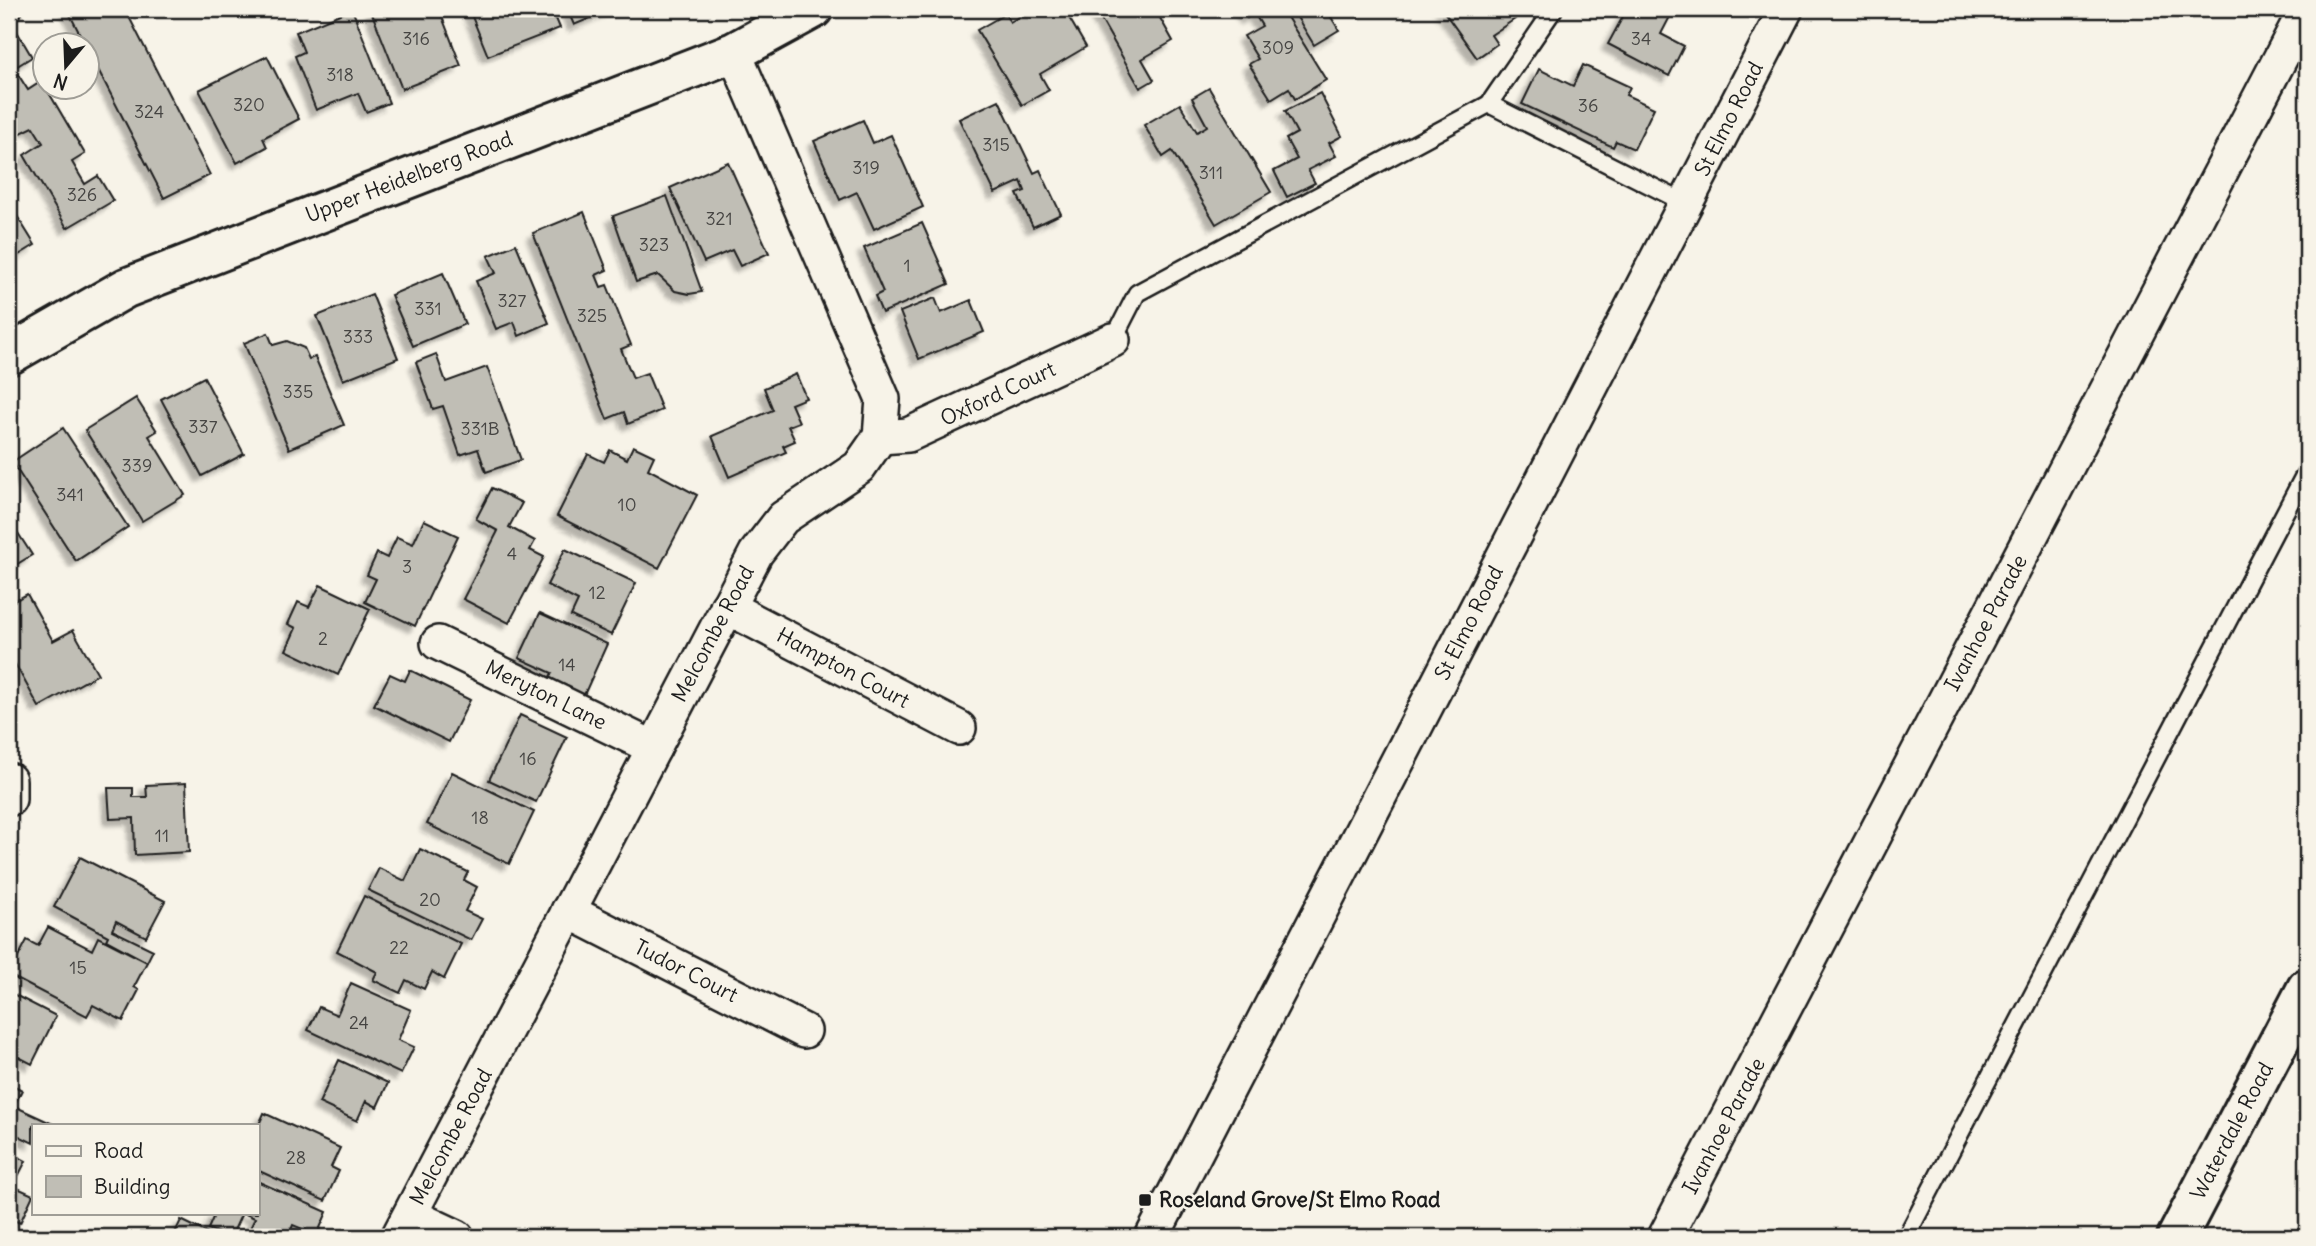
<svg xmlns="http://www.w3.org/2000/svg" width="2316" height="1246" font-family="Delius,sans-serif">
  <defs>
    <filter id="shadow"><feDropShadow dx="-6" dy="6" stdDeviation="2" flood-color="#0004"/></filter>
  </defs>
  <rect width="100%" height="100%" fill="#f7f3e8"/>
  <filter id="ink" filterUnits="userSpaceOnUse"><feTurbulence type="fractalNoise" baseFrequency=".0143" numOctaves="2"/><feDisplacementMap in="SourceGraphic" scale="14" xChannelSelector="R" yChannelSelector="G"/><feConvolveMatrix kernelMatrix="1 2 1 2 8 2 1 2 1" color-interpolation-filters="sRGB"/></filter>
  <g filter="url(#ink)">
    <!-- building -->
    <g fill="#c0beb5" stroke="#1c1c1c" stroke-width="2" filter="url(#shadow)">
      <polygon points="67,9 125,9 210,175 164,198"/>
      <polygon points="352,9 389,103 366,112 358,93 316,110 295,56 304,52 296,32"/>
      <polygon points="378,9 439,9 461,66 402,89 371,11"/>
      <polygon points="469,9 552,9 560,28 488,56"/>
      <polygon points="567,9 612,9 574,25"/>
      <polygon points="1033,9 1064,9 1086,47 1040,74 1049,90 1022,105 977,30 1005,14 1010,22"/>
      <polygon points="1095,9 1155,9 1173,41 1142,59 1154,80 1140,88"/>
      <polygon points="1241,9 1282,9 1326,80 1295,99 1289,88 1271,99 1249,64 1258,59 1244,36 1262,26 1254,13 1247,18"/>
      <polygon points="1292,9 1326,9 1339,30 1314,45"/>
      <polygon points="1442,9 1508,9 1515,19 1491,35 1497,44 1477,58"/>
      <polygon points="1627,9 1674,9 1661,34 1684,46 1669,76 1608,44"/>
      <polygon points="15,28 32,57 14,68 28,90 42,81 85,154 72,162 85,184 98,176 113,201 67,228 24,155 43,143 33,127 9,139 9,32"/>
      <polygon points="267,56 299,119 263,138 267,147 237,163 199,90"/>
      <polygon points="1583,65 1630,87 1626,95 1654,108 1634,149 1616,141 1613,147 1522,104 1539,69 1573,86"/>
      <polygon points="1209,88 1271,192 1216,224 1172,151 1163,157 1144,125 1180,104 1197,132 1207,126 1192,98"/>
      <polygon points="1320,93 1342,136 1329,143 1336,156 1308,170 1315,183 1287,197 1274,171 1297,159 1286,139 1297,133 1285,111"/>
      <polygon points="999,100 1034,173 1040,170 1061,214 1033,227 1017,194 1025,191 1021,181 995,193 959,119"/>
      <polygon points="863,120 873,143 891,135 923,207 874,229 857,192 840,200 814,141"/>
      <polygon points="728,162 769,253 740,266 732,250 704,262 670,188"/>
      <polygon points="667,196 702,292 689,294 675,291 658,275 636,282 613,216"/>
      <polygon points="9,203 35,245 9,261"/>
      <polygon points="584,212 607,270 596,275 601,287 607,285 631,345 621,349 633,378 647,373 662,410 628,424 624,412 607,419 533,233"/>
      <polygon points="922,223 949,284 882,313 875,296 883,292 864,248"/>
      <polygon points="516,244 549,323 519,336 514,322 496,329 476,281 496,273 488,256"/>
      <polygon points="443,273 465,324 413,346 391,295"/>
      <polygon points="372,294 398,358 343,380 317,316"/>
      <polygon points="935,298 941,313 971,300 984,332 919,359 900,312"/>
      <polygon points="268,333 273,345 287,341 304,348 309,359 315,357 344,425 289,449 244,343"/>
      <polygon points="436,354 446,382 487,367 521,460 486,472 478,449 460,455 443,406 433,409 416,362"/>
      <polygon points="796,374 806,398 791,404 799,422 788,426 795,441 783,446 786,452 729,477 712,436 773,410 764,388"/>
      <polygon points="204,377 244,454 202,476 161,399"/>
      <polygon points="136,398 157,431 149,436 185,495 142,521 85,430"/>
      <polygon points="63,428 128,527 76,561 12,462"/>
      <polygon points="633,446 654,456 648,469 697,495 659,568 557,516 588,454 604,462 610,450 627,459"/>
      <polygon points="492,488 522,503 509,527 535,541 530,550 544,557 509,623 463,599 498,531 476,519"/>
      <polygon points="9,519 32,555 9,569"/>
      <polygon points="424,520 458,536 415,626 365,602 376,579 367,575 377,553 387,558 397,537 413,544"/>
      <polygon points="565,549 636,583 611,635 571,616 578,601 547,585"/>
      <polygon points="320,585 370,609 338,675 286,650 296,628 288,624 298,602 309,607"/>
      <polygon points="27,594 53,641 73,630 98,674 39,707 9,653 9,604"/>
      <polygon points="540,613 607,644 580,704 544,688 552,673 519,658"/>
      <polygon points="410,670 470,700 449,742 374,705 390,674 405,681"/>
      <polygon points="520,715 567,737 536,802 489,780"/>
      <polygon points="452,772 534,812 509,864 427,824"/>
      <polygon points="186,783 189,852 135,855 134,818 110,819 108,788 133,788 133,797 147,797 146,785"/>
      <polygon points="420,849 468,872 464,880 477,887 465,911 482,919 471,940 368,890 379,868 405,881"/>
      <polygon points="80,857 165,901 146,937 116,921 112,930 153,950 147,962 106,940 108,936 54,907"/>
      <polygon points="364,896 461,944 444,979 432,972 424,989 406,980 400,993 373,980 377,972 337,951"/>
      <polygon points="48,927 92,950 98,937 147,962 134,987 139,990 123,1021 93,1005 87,1016 9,975 27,940 38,946"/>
      <polygon points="351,983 411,1010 398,1040 414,1047 401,1074 308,1030 319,1007 337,1015"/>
      <polygon points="9,992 56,1016 32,1064 9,1052"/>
      <polygon points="339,1060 388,1083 377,1107 366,1101 357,1121 319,1103"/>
      <polygon points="9,1083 22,1090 14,1106 55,1125 33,1125 33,1143 9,1131"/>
      <polygon points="264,1113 340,1148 331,1167 339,1171 325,1201 257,1170 257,1129"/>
      <polygon points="9,1152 26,1161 13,1186 33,1195 20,1223 9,1218"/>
      <polygon points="257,1181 327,1212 317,1235 293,1225 288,1237 246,1237 255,1218 243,1213 257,1213"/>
      <polygon points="215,1213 242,1213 231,1237 208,1229"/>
      <polygon points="181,1220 216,1237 173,1237"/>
    </g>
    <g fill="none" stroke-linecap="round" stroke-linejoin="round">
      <!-- lane casing -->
      <g stroke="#1c1c1c" stroke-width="21">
        <g id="lane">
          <polyline points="9,12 14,9"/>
          <polyline points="1489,104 1554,9"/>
          <polyline points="1113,340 1137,293 1489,104 1685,203"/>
          <polyline points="1906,1237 2307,470"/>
        </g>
      </g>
      <!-- street casing -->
      <g stroke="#1c1c1c" stroke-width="38">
        <g id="street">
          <polyline points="880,437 908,435 1113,340"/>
          <polyline points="727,607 959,728"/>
          <polyline points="438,643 654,748"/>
          <polyline points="9,780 9,799"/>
          <polyline points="568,911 804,1031"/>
          <polyline points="410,1215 457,1237"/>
          <polyline points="398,1237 756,553 783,518 859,467 880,437 883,399 734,52"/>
          <polyline points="1152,1237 1786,9"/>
          <polyline points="1665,1237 2306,9"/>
        </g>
      </g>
      <!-- secondary casing -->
      <g stroke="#1c1c1c" stroke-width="44">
        <g id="secondary">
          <polyline points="9,355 126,288 734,52 813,9"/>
          <polyline points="2177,1237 2307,988"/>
        </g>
      </g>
      <!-- lane -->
      <use href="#lane" stroke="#f7f3e8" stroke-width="16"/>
      <!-- street -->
      <use href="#street" stroke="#f7f3e8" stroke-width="33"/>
      <!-- secondary -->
      <use href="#secondary" stroke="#f7f3e8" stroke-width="38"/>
    </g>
  </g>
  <!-- markers -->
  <rect fill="#1c1c1c" stroke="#f7f3e8" stroke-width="2.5" x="1138" y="1193" width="14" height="14" rx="3.5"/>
  <g text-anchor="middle" stroke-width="5" stroke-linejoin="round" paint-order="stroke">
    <!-- number labels -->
    <g font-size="18" fill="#454442">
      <text x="416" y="45">316</text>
      <text x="1641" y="45">34</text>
      <text x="1278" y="54">309</text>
      <text x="340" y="81">318</text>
      <text x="249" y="111">320</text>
      <text x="1588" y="112">36</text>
      <text x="149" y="118">324</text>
      <text x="996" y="151">315</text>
      <text x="866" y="174">319</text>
      <text x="1211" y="179">311</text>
      <text x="82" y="201">326</text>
      <text x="719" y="225">321</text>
      <text x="654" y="251">323</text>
      <text x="907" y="272">1</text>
      <text x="512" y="307">327</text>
      <text x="428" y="315">331</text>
      <text x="592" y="322">325</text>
      <text x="358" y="343">333</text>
      <text x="298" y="398">335</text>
      <text x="203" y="433">337</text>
      <text x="480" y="435">331B</text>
      <text x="137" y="472">339</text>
      <text x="70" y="501">341</text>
      <text x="627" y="511">10</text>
      <text x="512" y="560">4</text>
      <text x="407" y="573">3</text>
      <text x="597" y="599">12</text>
      <text x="323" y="645">2</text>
      <text x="567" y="671">14</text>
      <text x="528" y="765">16</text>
      <text x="480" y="824">18</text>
      <text x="162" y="842">11</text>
      <text x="430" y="906">20</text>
      <text x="399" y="954">22</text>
      <text x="78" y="974">15</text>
      <text x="359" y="1029">24</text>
      <text x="296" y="1164">28</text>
    </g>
    <!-- street labels -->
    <g font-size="21" fill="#1c1c1c" stroke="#f7f3e8">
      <text transform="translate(1729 119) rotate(-63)" y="7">St Elmo Road</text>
      <text transform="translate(409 177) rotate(-21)" y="7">Upper Heidelberg Road</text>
      <text transform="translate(998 394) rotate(-25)" y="7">Oxford Court</text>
      <text transform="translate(1469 623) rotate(-63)" y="7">St Elmo Road</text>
      <text transform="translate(1986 623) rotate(-62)" y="7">Ivanhoe Parade</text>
      <text transform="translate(713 634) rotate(-62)" y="7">Melcombe Road</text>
      <text transform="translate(843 668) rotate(28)" y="7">Hampton Court</text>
      <text transform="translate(546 695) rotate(26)" y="7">Meryton Lane</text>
      <text transform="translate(686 971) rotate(27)" y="7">Tudor Court</text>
      <text transform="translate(1724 1126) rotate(-62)" y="7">Ivanhoe Parade</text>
      <text transform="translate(2232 1131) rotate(-62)" y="7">Waterdale Road</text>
      <text transform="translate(451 1137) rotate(-62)" y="7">Melcombe Road</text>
    </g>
    <!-- poi labels -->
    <g font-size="21" font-weight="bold" fill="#1c1c1c" stroke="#f7f3e8" text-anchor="start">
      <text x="1159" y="1207">Roseland Grove/St Elmo Road</text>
    </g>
  </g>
  <!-- margin -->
  <rect width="2316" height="1246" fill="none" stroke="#f7f3e8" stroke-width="35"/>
  <rect x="18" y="18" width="2281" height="1211" fill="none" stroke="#1c1c1c" stroke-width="2.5" filter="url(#ink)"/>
  <!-- legend -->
  <rect x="32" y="1124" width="228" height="91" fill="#f7f3e8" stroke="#9f9d96" stroke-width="2"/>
  <rect x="46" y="1146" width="35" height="10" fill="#f7f3e8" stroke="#9f9d96" stroke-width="2"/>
  <text x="94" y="1158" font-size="21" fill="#1c1c1c">Road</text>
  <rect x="46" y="1176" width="35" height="21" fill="#c0beb5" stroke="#9f9d96" stroke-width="2"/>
  <text x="94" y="1194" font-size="21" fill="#1c1c1c">Building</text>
  <!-- north arrow -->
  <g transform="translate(66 66) rotate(199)"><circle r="33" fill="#f7f3e8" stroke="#9f9d96" stroke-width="2"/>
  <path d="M0-5L12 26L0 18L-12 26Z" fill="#1c1c1c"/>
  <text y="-10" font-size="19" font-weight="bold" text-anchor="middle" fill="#1c1c1c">N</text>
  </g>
</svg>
